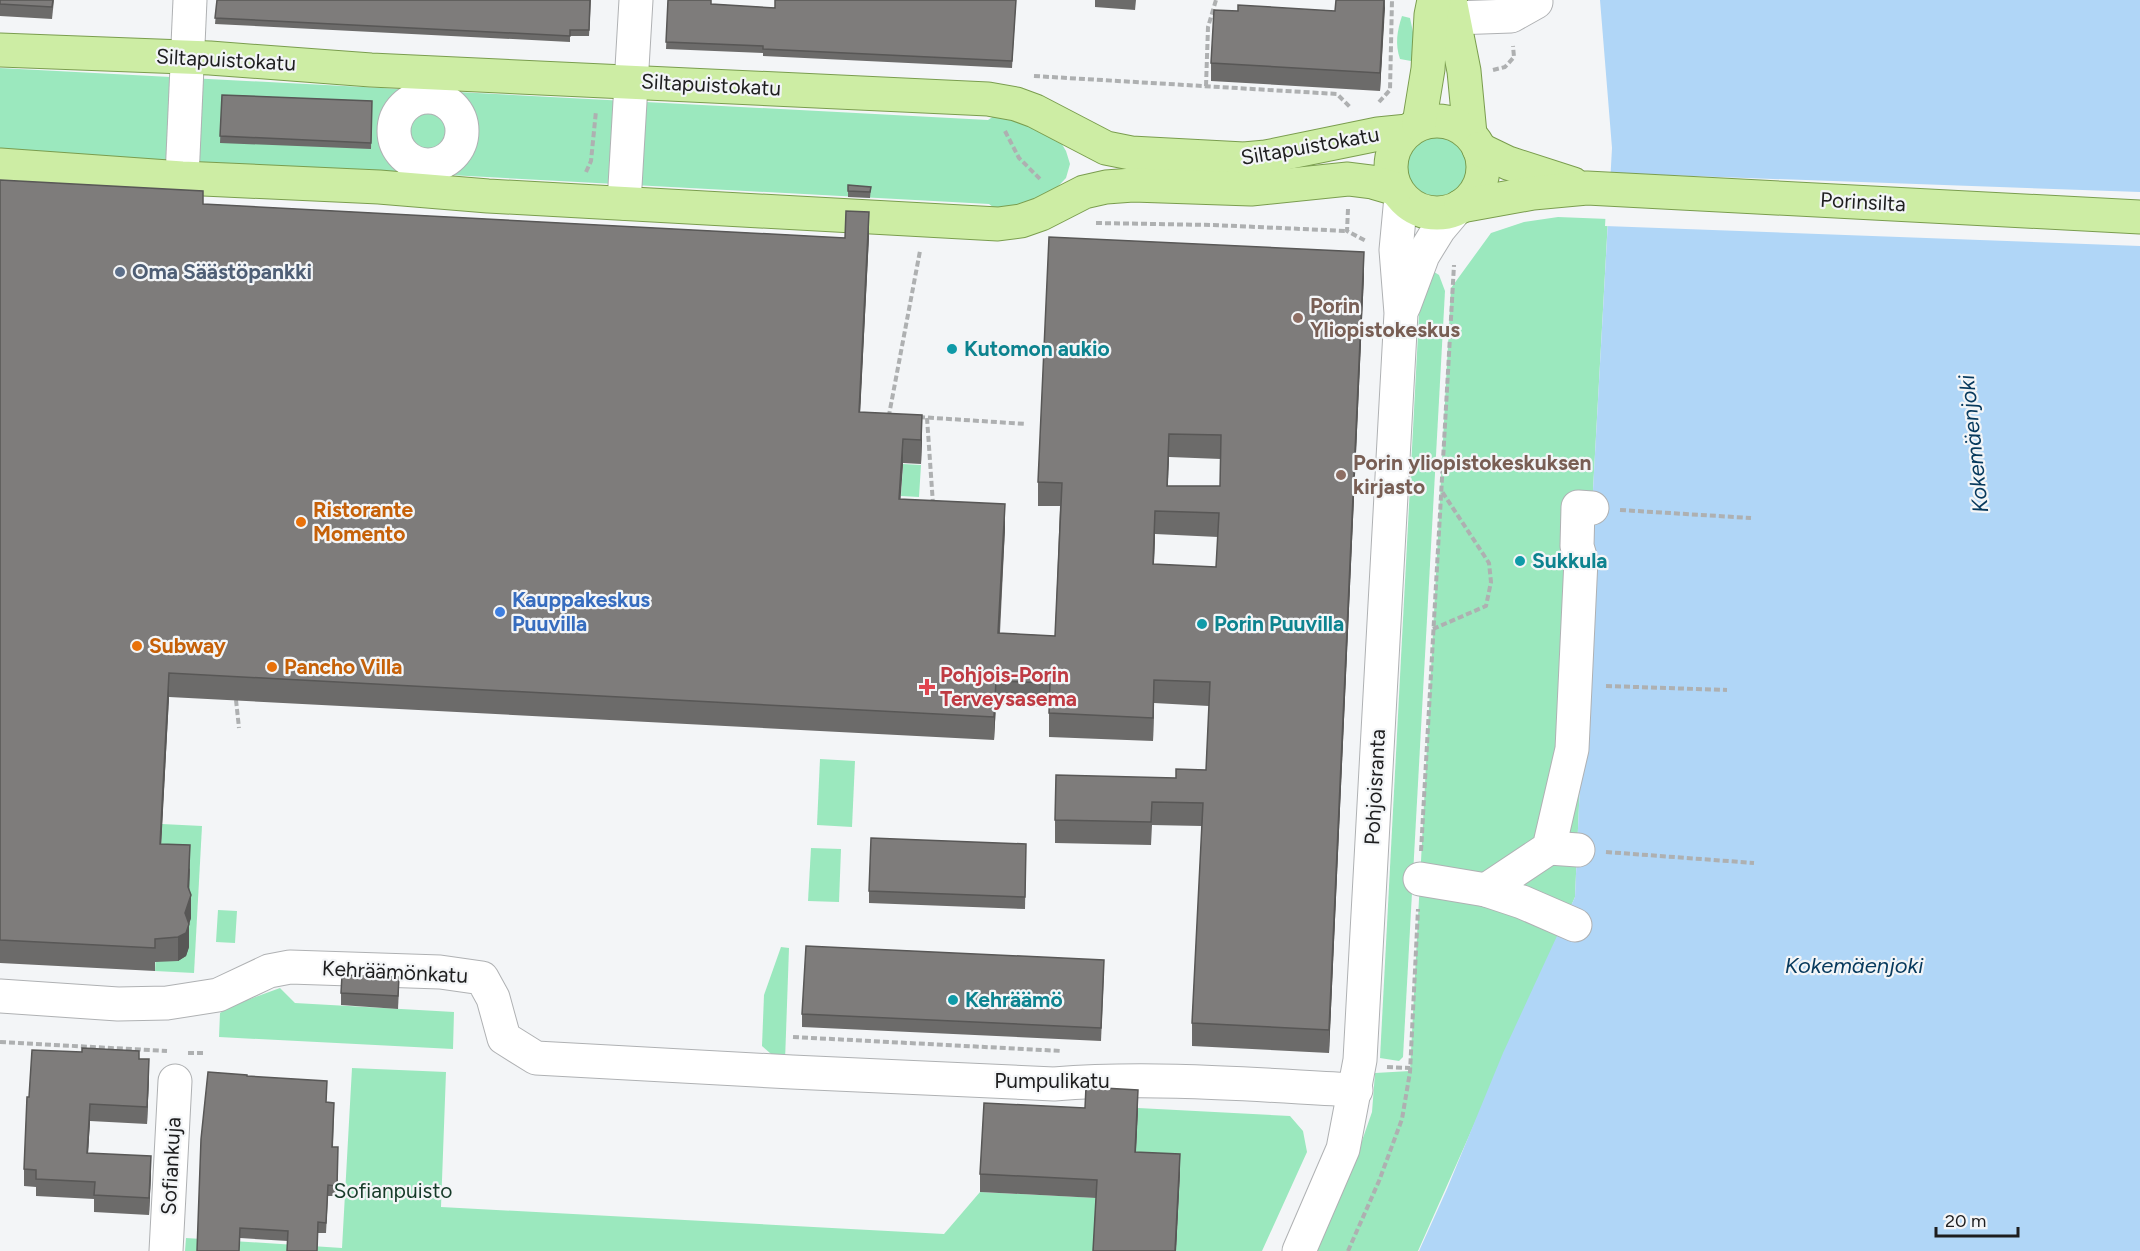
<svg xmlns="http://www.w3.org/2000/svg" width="2140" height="1251" font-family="Figtree,sans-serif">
  <rect width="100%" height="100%" fill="#f3f5f7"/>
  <!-- green -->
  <g fill="#9be8be">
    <path d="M1402,16L1410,18C1413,33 1418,46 1411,61L1400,59C1395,44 1397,31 1402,16Z"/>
    <polygon points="0,68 988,120 1000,112 1057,136 1066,151 1070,164 1066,178 1045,200 1002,214 989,204 0,151"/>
    <circle cx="1437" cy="166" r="30"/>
    <polygon points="1558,217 1608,219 1592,508 1575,897 1418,1251 1315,1251 1355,1161 1372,1112 1375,1073 1410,1071 1451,288 1491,233 1524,222"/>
    <polygon points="1431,270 1439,275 1445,291 1403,1057 1399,1061 1380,1058 1419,315 1422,291"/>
    <polygon points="903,464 921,465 919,497 901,496"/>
    <polygon points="820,759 855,761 852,827 817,825"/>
    <polygon points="162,824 202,826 194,973 155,971"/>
    <polygon points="811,848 841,849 839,902 808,901"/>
    <polygon points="218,910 237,911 235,943 216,942"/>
    <polygon points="781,947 789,948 785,1061 779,1061 762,1046 764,995"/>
    <polygon points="280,988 295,1003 454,1012 453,1049 219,1037 220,1013 236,1004"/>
    <polygon points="352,1068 446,1072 441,1207 944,1234 980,1192 1097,1198 1094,1251 185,1251 186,1238 342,1248"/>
    <polygon points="1138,1108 1290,1116 1303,1131 1307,1152 1262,1251 1176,1251 1180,1173 1135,1170"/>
  </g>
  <!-- water -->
  <polygon fill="#b0d6f7" points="1600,0 2140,0 2140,1251 1419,1251 1447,1189 1503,1053 1575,897 1592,508 1612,148"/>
  <!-- pier -->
  <polygon fill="#f3f5f7" points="1608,173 2140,192 2140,246 1605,226"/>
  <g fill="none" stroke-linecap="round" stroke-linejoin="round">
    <!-- minor casing -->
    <g stroke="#afb1b3" stroke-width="35">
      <g id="minor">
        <polyline points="1454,18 1511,16 1536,2"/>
        <circle cx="428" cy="131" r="34"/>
        <polyline points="182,178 190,0"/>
        <polyline points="624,203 636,0"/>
        <polyline points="1404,306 1423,255 1439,229 1455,210"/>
        <polyline points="1549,848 1578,850"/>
        <polyline points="1420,879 1486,890 1522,902 1575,925"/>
        <polyline points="1486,890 1549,848 1572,749 1581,560 1577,546 1578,507 1592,508"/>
        <path d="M0,996L118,1004L167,1003L218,995L269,971L290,967L440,972L482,978L493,998L504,1038L536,1058L792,1072L1054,1084C1154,1076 1256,1085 1356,1090"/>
        <polyline points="166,1251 175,1081"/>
        <polyline points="1299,1251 1343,1149 1360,1060 1401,313 1396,250 1401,197"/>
      </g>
    </g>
    <!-- major casing -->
    <g stroke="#7a9d4e" stroke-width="35">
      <g id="major">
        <polyline points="1450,0 1464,71 1470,134"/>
        <polyline points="0,50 210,58 371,70 988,99 1016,104 1035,111 1106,148 1131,153 1244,159 1266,157 1378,134 1408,131"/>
        <circle cx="1437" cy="167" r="46"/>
        <polyline points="1419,124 1428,69 1431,15 1434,0"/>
        <polyline points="1479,149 1508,163 1573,184"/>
        <polyline points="0,165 182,178 379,187 488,196 998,224 1021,221 1041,214 1084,192 1106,187 1133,185 1251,189 1348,179 1372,182 1396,189"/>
        <polyline points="1461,206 1533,193 1587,188 2140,217"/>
      </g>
    </g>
    <!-- path -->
    <g stroke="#aeb0b1" stroke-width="4" stroke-dasharray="6 3" stroke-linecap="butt">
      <polyline points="1493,70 1505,67 1514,57 1513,46"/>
      <polyline points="1034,76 1337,94 1351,108"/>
      <polyline points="1206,86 1208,27 1216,0"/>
      <polyline points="1379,102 1390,90 1392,0"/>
      <polyline points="1005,131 1019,158 1041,180"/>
      <polyline points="586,172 591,161 596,111"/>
      <polyline points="1348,209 1347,231 1366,241"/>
      <polyline points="1096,223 1213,225 1347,231"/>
      <polyline points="891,415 889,415 920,251"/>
      <polyline points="919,417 1026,424"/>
      <polyline points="927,418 933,504"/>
      <polyline points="1620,510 1751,518"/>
      <polyline points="1433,629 1486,606 1491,582 1489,563 1441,490"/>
      <polyline points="1606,686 1727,690"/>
      <polyline points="236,700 239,728"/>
      <polyline points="1421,851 1454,265"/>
      <polyline points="1606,852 1754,863"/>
      <polyline points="793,1037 1062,1051"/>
      <polyline points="0,1042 167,1051"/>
      <polyline points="188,1053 203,1053"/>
      <polyline points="1387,1067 1410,1068"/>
      <polyline points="1348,1251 1379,1181 1402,1119 1410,1072 1418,909"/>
    </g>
    <!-- minor -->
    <use href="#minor" stroke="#fff" stroke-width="33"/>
    <!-- major -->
    <use href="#major" stroke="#cdeda4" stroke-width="33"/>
  </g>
  <!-- wall -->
  <g fill="#6c6b6a" fill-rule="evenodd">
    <polygon points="0,0 54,0 52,19 0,16"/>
    <polygon points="217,0 591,0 589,36 570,36 570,42 215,24"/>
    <polygon points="668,0 711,4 775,8 1016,0 1012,68 763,56 763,53 666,49"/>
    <polygon points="1095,0 1136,0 1135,10 1095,7"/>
    <polygon points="1385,0 1380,91 1211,81 1211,63 1238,11 1335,11"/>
    <polygon points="222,95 372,101 371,149 220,143"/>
    <path d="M0,180L203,204L845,238L869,236L860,412L922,439L921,464L903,463L900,499L1005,528L1000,633L1055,636L1060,506H1038V482L1364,275L1329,1053L1192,1046V1023L1202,826L1152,825L1151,845L1055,843V820L1176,778L1206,770L1209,706L1154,703L1153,741L1049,737V707L996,704L994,740L169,697L161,844L190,869L189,890L191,918L189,924V947L186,956L178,961L155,962V971L0,963ZM1169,457L1221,459L1220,486H1167ZM1155,534L1218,537L1216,567L1154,564Z"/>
    <polygon points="848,185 871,187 870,198 848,197"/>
    <polygon points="1026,856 1025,909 869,903 869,891"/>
    <polygon points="1104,973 1101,1041 802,1027 802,1014"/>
    <polygon points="399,989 398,1009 341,1005 341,993"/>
    <polygon points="139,1059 149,1076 147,1124 90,1121 88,1153 151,1173 149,1215 94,1212 94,1199 36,1196 36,1187 24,1186 24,1169 29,1097"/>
    <polygon points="247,1076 327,1091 326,1102 334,1113 333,1147 338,1158 337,1196 328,1196 326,1233 318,1233 288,1241 240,1238 239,1251 197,1251"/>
    <polygon points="1085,1108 1138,1108 1136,1152 1180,1172 1176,1251 1093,1251 1096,1198 980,1192 980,1174"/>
  </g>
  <!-- shaded-wall -->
  <g fill="#585756">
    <polygon points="1384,0 1385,8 1380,91 1380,73"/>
    <polygon points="869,212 869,236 859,435 859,412"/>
    <polygon points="1364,252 1364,275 1329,1053 1329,1030"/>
    <polygon points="922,415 922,439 921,464 921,440"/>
    <polygon points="1169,434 1169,457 1167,509 1167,486"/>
    <polygon points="903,439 903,463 899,522 899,499"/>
    <polygon points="1005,504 1005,528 998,656 998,633"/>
    <polygon points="1155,511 1155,534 1153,587 1153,564"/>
    <polygon points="169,673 169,697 160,867 160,844"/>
    <polygon points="1154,680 1154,703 1153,741 1153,718"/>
    <polygon points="996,681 996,704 994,740 994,717"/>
    <polygon points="190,845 189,901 191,895 191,918 187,930 189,924 189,947 186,956 178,961 178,937 185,913 188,887"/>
    <polygon points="149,1059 149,1076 147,1124 147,1107"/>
    <polygon points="1138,1090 1138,1108 1135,1170 1135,1152"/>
    <polygon points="90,1104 90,1121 87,1170 87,1153"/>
    <polygon points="1180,1154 1180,1172 1176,1251 1175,1251"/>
    <polygon points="151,1156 151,1173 149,1215 149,1198"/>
  </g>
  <!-- building -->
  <g fill="#7e7c7b" stroke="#585756" stroke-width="1.5" fill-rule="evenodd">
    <polygon points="0,0 53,0 52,7 0,4"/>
    <polygon points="217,0 590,0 589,30 570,30 570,36 215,18"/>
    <polygon points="668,0 711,0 711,4 775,8 775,0 1016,0 1012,61 763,49 763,46 666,42"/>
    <polygon points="1336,0 1384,0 1380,73 1211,63 1214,10 1238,11 1238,5 1335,11"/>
    <polygon points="222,95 372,101 371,143 220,136"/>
    <path d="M0,180L203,191V204L845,238L846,211L869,212L859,412L922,415L921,440L903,439L899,499L1005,504L998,633L1055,636L1062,483L1038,482L1049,237L1364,252L1329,1030L1192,1023L1203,803L1152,802L1151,822L1055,820L1056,775L1176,778V769L1206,770L1210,682L1154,680L1153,718L1049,713L1050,683L996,681L994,717L169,673L160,844L190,845L188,887L191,895L185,913L189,924L186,933L178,937L155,939V948L0,940ZM1169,434L1221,435L1220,486H1167ZM1155,511L1219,513L1216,567L1153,564Z"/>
    <polygon points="848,185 871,187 870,192 848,191"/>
    <polygon points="871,838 1026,844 1025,897 869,891"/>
    <polygon points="806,946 1104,960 1101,1028 802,1014"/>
    <polygon points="342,975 399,977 398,996 341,993"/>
    <polygon points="82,1048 139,1051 139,1059 149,1059 147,1107 90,1104 87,1153 151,1156 149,1198 94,1195 95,1182 36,1179 36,1170 24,1169 27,1097 29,1097 32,1050 82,1052"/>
    <polygon points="208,1072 247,1075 247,1076 327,1081 326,1102 334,1103 332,1147 338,1147 337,1186 328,1185 326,1223 318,1222 317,1251 287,1251 288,1231 240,1228 239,1251 197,1251 201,1139"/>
    <polygon points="1086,1087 1138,1090 1135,1152 1180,1154 1175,1251 1093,1251 1097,1180 980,1174 984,1103 1085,1108"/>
  </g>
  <!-- markers -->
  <circle fill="#5c6f8a" stroke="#f3f5f7" stroke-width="2" cx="120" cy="272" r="6"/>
  <g fill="#8d6e63" stroke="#f3f5f7" stroke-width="2">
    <circle cx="1298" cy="318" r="6"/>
    <circle cx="1341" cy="475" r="6"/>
  </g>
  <g fill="#0f9aa8" stroke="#f3f5f7" stroke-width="2">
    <circle cx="952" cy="349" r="6"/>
    <circle cx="1520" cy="561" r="6"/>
    <circle cx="1202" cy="624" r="6"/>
    <circle cx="953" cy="1000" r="6"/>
  </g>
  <g fill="#e8710a" stroke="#f3f5f7" stroke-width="2">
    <circle cx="301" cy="522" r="6"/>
    <circle cx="137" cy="646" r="6"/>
    <circle cx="272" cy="667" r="6"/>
  </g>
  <circle fill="#3f7fe0" stroke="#f3f5f7" stroke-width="2" cx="500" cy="612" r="6"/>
  <path fill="#e0444e" stroke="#f3f5f7" stroke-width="2" d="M924 678h6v6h6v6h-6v6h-6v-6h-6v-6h6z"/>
  <g text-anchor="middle" stroke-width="4.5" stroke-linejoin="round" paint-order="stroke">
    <!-- street labels -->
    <g font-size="21" fill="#1e1e1f" stroke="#f3f5f7">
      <text transform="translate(226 60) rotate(3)" y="7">Siltapuistokatu</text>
      <text transform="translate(711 85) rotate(3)" y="7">Siltapuistokatu</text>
      <text transform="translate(1310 146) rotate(-10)" y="7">Siltapuistokatu</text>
      <text transform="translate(1863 202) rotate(3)" y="7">Porinsilta</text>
      <text transform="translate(1375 787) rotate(-87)" y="7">Pohjoisranta</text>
      <text transform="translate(395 972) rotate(3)" y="7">Kehräämönkatu</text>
      <text x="1052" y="1088">Pumpulikatu</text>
      <text transform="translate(171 1166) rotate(-87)" y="7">Sofiankuja</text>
    </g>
    <!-- service labels -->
    <g font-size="21" font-weight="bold" fill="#4e5e75" stroke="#f3f5f7" text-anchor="start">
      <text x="132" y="279">Oma Säästöpankki</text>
    </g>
    <!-- education labels -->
    <g font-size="21" font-weight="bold" fill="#785e54" stroke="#f3f5f7" text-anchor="start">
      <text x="1310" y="313">Porin<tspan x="1310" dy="24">Yliopistokeskus</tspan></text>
      <text x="1353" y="470">Porin yliopistokeskuksen<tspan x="1353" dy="24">kirjasto</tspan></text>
    </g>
    <!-- culture labels -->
    <g font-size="21" font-weight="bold" fill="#0d838f" stroke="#f3f5f7" text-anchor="start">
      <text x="964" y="356">Kutomon aukio</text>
      <text x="1532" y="568">Sukkula</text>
      <text x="1214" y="631">Porin Puuvilla</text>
      <text x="965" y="1007">Kehräämö</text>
    </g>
    <!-- food labels -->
    <g font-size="21" font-weight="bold" fill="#c56008" stroke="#f3f5f7" text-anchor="start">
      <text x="313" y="517">Ristorante<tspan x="313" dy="24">Momento</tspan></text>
      <text x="149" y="653">Subway</text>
      <text x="284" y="674">Pancho Villa</text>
    </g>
    <!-- shop labels -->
    <g font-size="21" font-weight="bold" fill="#366cbe" stroke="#f3f5f7" text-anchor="start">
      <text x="512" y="607">Kauppakeskus<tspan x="512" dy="24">Puuvilla</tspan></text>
    </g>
    <!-- health labels -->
    <g font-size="21" font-weight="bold" fill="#be3a42" stroke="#f3f5f7" text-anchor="start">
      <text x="940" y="682">Pohjois-Porin<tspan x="940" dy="24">Terveysasema</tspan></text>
    </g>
    <!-- park labels -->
    <g font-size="21" fill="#163a28" stroke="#f3f5f7">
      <text x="393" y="1198">Sofianpuisto</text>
    </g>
    <!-- water labels -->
    <g font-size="22" font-style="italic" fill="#06395d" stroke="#f3f5f7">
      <text transform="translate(1973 444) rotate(-96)" y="8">Kokemäenjoki</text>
      <text x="1854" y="973">Kokemäenjoki</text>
    </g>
  </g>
  <!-- scale -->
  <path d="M1936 1227v9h82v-9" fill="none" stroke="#1e1e1f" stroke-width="3"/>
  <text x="1945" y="1227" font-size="18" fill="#1e1e1f" stroke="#f3f5f7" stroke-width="4.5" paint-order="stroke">20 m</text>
</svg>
